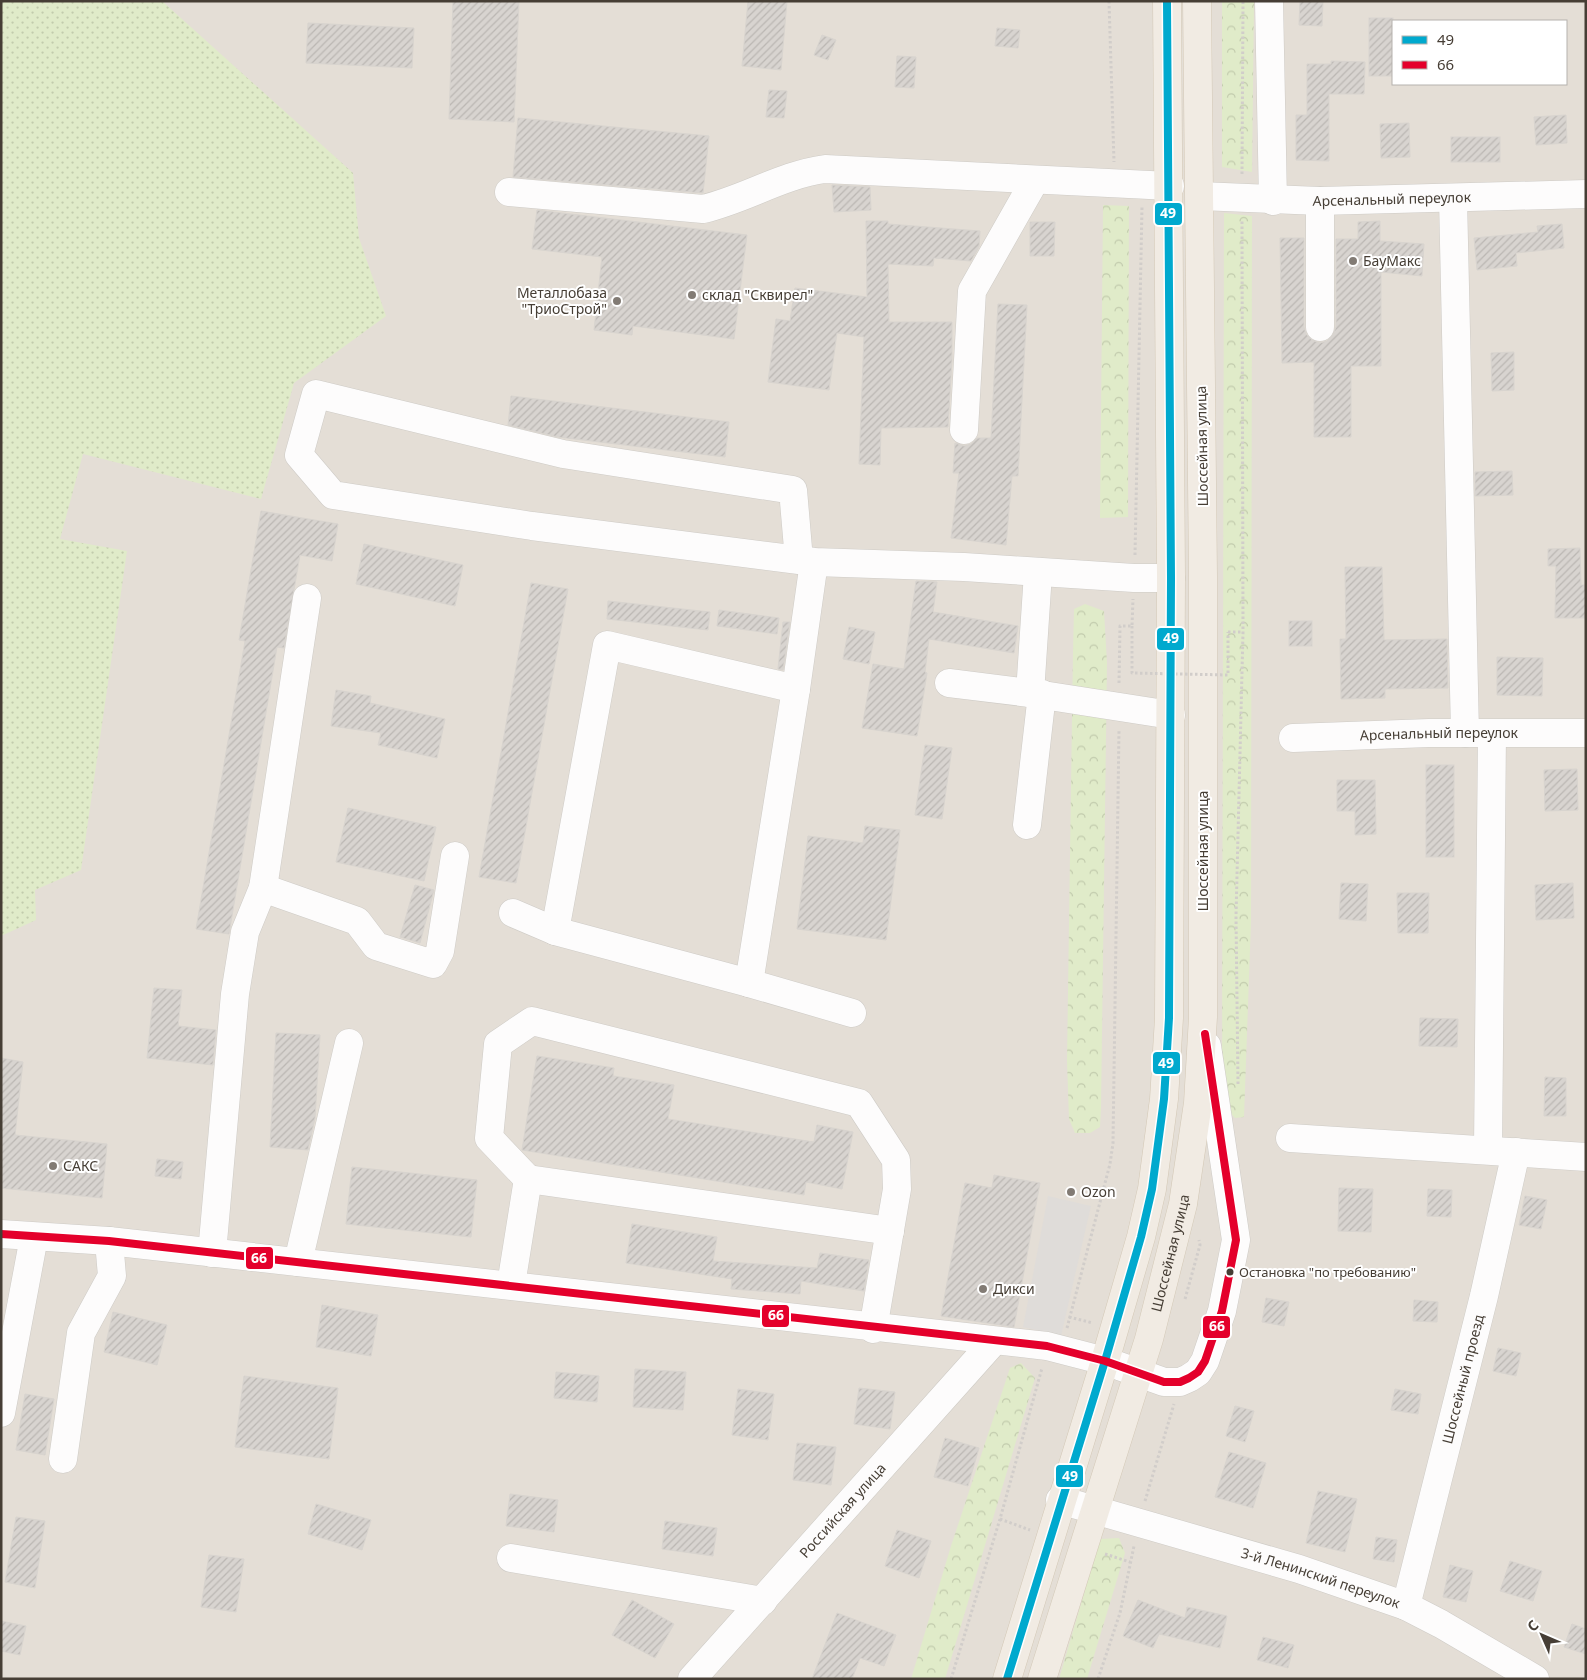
<svg xmlns="http://www.w3.org/2000/svg" width="1587" height="1680" font-family="'Noto Sans',sans-serif">
  <defs>
    <pattern id="grass-dots" width="8" height="8" patternUnits="userSpaceOnUse" patternTransform="scale(1.25)"><rect width="8" height="8" fill="#e0ebc9"/><path d="M2 2h.1M6 6h.1" fill="none" stroke="#c2cbad" stroke-width="1.8" stroke-linecap="round"/></pattern>
    <pattern id="forest-crowns" width="20" height="18" patternUnits="userSpaceOnUse" patternTransform="scale(1.25)"><rect width="20" height="18" fill="#e0ebc9"/><path d="M2 6a3 3 0 1 1 6 0M12 15a3 3 0 1 1 6 0" fill="none" stroke="#c2cbad"/></pattern>
    <pattern id="building-hatch" width="6" height="6" patternUnits="userSpaceOnUse" patternTransform="scale(1.25)"><rect width="6" height="6" fill="#d8d4d0"/><path d="M-1 1l2-2M0 6l6-6M5 7l2-2" fill="none" stroke="#bbb7b3"/></pattern>
  </defs>
  <rect width="100%" height="100%" fill="#f0ede9"/>
  <!-- residential -->
  <path fill="#e4ded6" fill-rule="evenodd" d="M1,1H1586V1679H1ZM1393,21H1566V84H1393Z"/>
  <!-- grass -->
  <polygon fill="url(#grass-dots)" points="1,1 162,1 353,173 359,238 386,316 294,383 261,499 83,454 60,539 127,551 81,870 35,890 36,920 1,936"/>
  <!-- forest -->
  <g fill="url(#forest-crowns)">
    <polygon points="1222,1 1254,1 1252,172 1222,167"/>
    <polygon points="1103,205 1129,206 1128,517 1100,518"/>
    <polygon points="1224,213 1252,216 1251,922 1244,1117 1235,1118 1224,1106 1222,1081"/>
    <polygon points="1085,604 1104,611 1107,663 1101,1107 1100,1127 1090,1133 1075,1133 1069,1119 1067,1061 1073,651 1074,609"/>
    <polygon points="1021,1363 1035,1378 945,1679 911,1679 951,1546 1010,1368"/>
    <polygon points="1119,1538 1125,1553 1087,1679 1059,1679 1100,1539"/>
  </g>
  <!-- parking -->
  <polygon fill="#dfdcd9" points="1048,1196 1091,1206 1061,1336 1023,1327"/>
  <!-- building -->
  <g fill="url(#building-hatch)" stroke="#d8d4cf">
    <polygon points="453,1 519,1 514,122 449,119"/>
    <polygon points="748,1 787,1 781,70 742,66"/>
    <polygon points="1300,1 1323,1 1322,26 1299,25"/>
    <rect x="1369" y="18" width="24" height="58"/>
    <polygon points="308,23 414,28 412,68 306,63"/>
    <polygon points="997,28 1020,30 1018,48 995,46"/>
    <polygon points="822,35 836,40 828,60 814,55"/>
    <polygon points="897,56 916,57 914,88 895,87"/>
    <polygon points="1331,61 1365,62 1364,94 1329,94 1329,161 1296,160 1296,115 1307,115 1307,64 1331,64"/>
    <polygon points="769,90 787,91 784,118 766,117"/>
    <polygon points="1566,115 1567,143 1536,145 1534,117"/>
    <polygon points="518,118 709,136 703,193 513,177"/>
    <polygon points="1409,123 1410,157 1381,158 1380,124"/>
    <rect x="1451" y="137" width="49" height="25"/>
    <polygon points="832,185 870,187 871,210 834,212"/>
    <polygon points="537,210 747,235 734,339 633,326 632,335 594,330 602,257 532,249"/>
    <polygon points="866,221 888,221 888,224 980,231 979,247 971,261 934,258 933,266 888,264 889,322 952,322 952,360 948,427 881,428 880,465 859,464 864,337 837,333 829,390 768,382 776,319 790,321 795,288 867,297"/>
    <polygon points="1380,221 1380,241 1424,244 1422,276 1381,272 1381,366 1351,366 1351,437 1314,437 1314,362 1282,363 1280,238 1304,238 1304,327 1306,334 1312,340 1320,343 1327,341 1333,335 1336,327 1336,239 1358,239 1358,222"/>
    <polygon points="1030,222 1055,222 1054,256 1030,256"/>
    <polygon points="1562,224 1564,248 1516,253 1517,266 1477,270 1474,238 1538,232 1537,226"/>
    <polygon points="998,304 1027,305 1018,476 1012,476 1006,545 951,538 959,473 953,473 955,443 964,446 971,444 977,438 991,438"/>
    <polygon points="1514,352 1514,390 1492,391 1491,353"/>
    <polygon points="511,396 729,422 725,457 558,437 508,425"/>
    <polygon points="1512,471 1513,495 1475,496 1475,472"/>
    <polygon points="261,511 338,524 332,561 300,555 284,648 277,647 229,934 196,929 245,641 239,640"/>
    <polygon points="364,544 463,565 455,606 356,584"/>
    <polygon points="1580,548 1581,585 1586,585 1586,618 1555,618 1556,566 1548,566 1548,549"/>
    <polygon points="1345,567 1382,567 1384,640 1447,639 1448,688 1385,689 1385,698 1341,699 1340,639 1346,639"/>
    <polygon points="916,581 937,582 933,612 1018,626 1014,653 929,639 925,672 927,673 917,736 862,728 873,664 904,669"/>
    <polygon points="531,583 568,589 516,883 479,877"/>
    <polygon points="608,601 710,612 708,630 607,619"/>
    <polygon points="719,610 779,618 777,634 717,626"/>
    <rect x="1289" y="621" width="23" height="25"/>
    <polygon points="783,622 790,622 783,670 778,669"/>
    <polygon points="849,627 875,632 869,664 843,659"/>
    <polygon points="1497,657 1543,658 1542,696 1497,695"/>
    <polygon points="336,690 371,696 370,703 445,719 437,758 378,745 381,733 331,726"/>
    <polygon points="925,745 952,748 942,819 915,815"/>
    <rect x="1426" y="765" width="28" height="92"/>
    <polygon points="1577,769 1578,810 1545,811 1544,770"/>
    <polygon points="1337,780 1375,780 1376,834 1355,835 1355,811 1337,811"/>
    <polygon points="348,808 436,827 424,881 336,862"/>
    <polygon points="865,826 900,830 886,940 797,929 808,836 863,843"/>
    <polygon points="1341,883 1368,884 1366,921 1339,919"/>
    <polygon points="1573,883 1574,918 1536,920 1535,885"/>
    <polygon points="415,885 434,890 420,943 400,937"/>
    <polygon points="1397,893 1429,893 1428,933 1398,933"/>
    <polygon points="154,988 182,990 178,1026 216,1030 213,1065 147,1058"/>
    <polygon points="1420,1018 1458,1019 1457,1047 1419,1046"/>
    <polygon points="276,1033 320,1035 315,1118 308,1150 270,1147"/>
    <polygon points="537,1056 614,1068 613,1076 674,1085 668,1119 814,1142 817,1125 853,1132 842,1189 806,1182 804,1195 522,1150"/>
    <polygon points="1,1058 23,1062 15,1135 107,1144 102,1198 1,1188"/>
    <polygon points="1545,1077 1566,1078 1566,1116 1544,1116"/>
    <polygon points="157,1159 183,1162 181,1179 155,1176"/>
    <polygon points="352,1167 477,1180 471,1237 346,1224"/>
    <polygon points="994,1175 1040,1183 1014,1327 941,1316 965,1183 992,1188"/>
    <polygon points="1339,1188 1373,1189 1371,1232 1338,1231"/>
    <polygon points="1428,1189 1452,1190 1451,1217 1427,1216"/>
    <polygon points="1525,1196 1547,1200 1541,1229 1519,1225"/>
    <polygon points="632,1224 717,1237 713,1261 817,1268 820,1253 869,1260 864,1291 801,1281 800,1294 731,1289 732,1279 626,1263"/>
    <polygon points="1266,1298 1289,1302 1284,1326 1262,1322"/>
    <polygon points="1414,1300 1438,1302 1437,1322 1413,1321"/>
    <polygon points="322,1305 378,1315 371,1356 316,1347"/>
    <polygon points="113,1312 167,1325 157,1365 104,1352"/>
    <polygon points="1498,1348 1521,1353 1516,1376 1493,1371"/>
    <polygon points="635,1369 686,1372 683,1410 633,1407"/>
    <polygon points="556,1372 599,1376 597,1402 554,1398"/>
    <polygon points="244,1376 338,1388 329,1459 235,1447"/>
    <polygon points="859,1388 895,1392 890,1429 854,1424"/>
    <polygon points="738,1389 774,1394 768,1440 732,1435"/>
    <polygon points="1395,1389 1421,1394 1418,1414 1391,1410"/>
    <polygon points="25,1394 54,1399 45,1455 16,1450"/>
    <polygon points="1235,1406 1254,1411 1245,1442 1226,1436"/>
    <polygon points="945,1438 979,1448 968,1486 934,1477"/>
    <polygon points="797,1443 836,1447 831,1485 793,1480"/>
    <polygon points="1229,1452 1266,1463 1253,1508 1215,1497"/>
    <polygon points="1318,1491 1357,1499 1345,1552 1306,1543"/>
    <polygon points="510,1494 558,1500 554,1532 506,1526"/>
    <polygon points="316,1504 371,1520 362,1550 308,1534"/>
    <polygon points="16,1517 45,1521 35,1588 5,1582"/>
    <polygon points="665,1521 717,1528 713,1556 662,1549"/>
    <polygon points="897,1530 931,1541 919,1578 885,1566"/>
    <polygon points="1376,1537 1397,1540 1394,1562 1373,1559"/>
    <polygon points="209,1555 244,1559 236,1612 201,1607"/>
    <polygon points="1510,1561 1542,1571 1533,1601 1500,1591"/>
    <polygon points="1450,1565 1473,1571 1466,1602 1443,1597"/>
    <polygon points="632,1600 674,1624 655,1658 612,1635"/>
    <polygon points="1138,1600 1185,1618 1187,1607 1227,1616 1220,1648 1159,1634 1153,1648 1123,1636"/>
    <polygon points="837,1613 896,1635 884,1666 860,1658 852,1679 812,1679"/>
    <polygon points="1,1621 26,1626 20,1655 1,1651"/>
    <polygon points="1572,1624 1586,1629 1586,1654 1564,1647"/>
    <polygon points="1263,1637 1294,1645 1288,1668 1257,1660"/>
  </g>
  <g fill="none" stroke-linecap="round" stroke-linejoin="round">
    <!-- minor casing -->
    <g stroke="#cecbc6" stroke-width="29">
      <g id="minor">
        <polyline points="1269,1 1273,201"/>
        <path d="M509,192L703,209C746,199 781,175 825,169L1170,186"/>
        <path id="s1" d="M1200,196L1320,201L1586,194"/>
        <polyline points="1453,198 1465,733"/>
        <polyline points="1320,327 1320,201"/>
        <polyline points="964,430 972,291 1035,180"/>
        <polyline points="799,560 793,490 563,454 316,394 299,455 333,495 532,526 799,560 814,562 964,567 1134,578 1171,578"/>
        <polyline points="1038,573 1030,693 1171,715"/>
        <polyline points="949,683 1030,693"/>
        <path id="s2" d="M1293,738L1429,733H1586"/>
        <polyline points="1027,825 1042,694"/>
        <polyline points="263,888 357,921 376,946 433,964 440,951 455,856"/>
        <polyline points="513,913 555,931 749,983 796,689 814,562"/>
        <polyline points="555,931 607,645 796,689"/>
        <polyline points="749,983 852,1013"/>
        <polyline points="1290,1138 1586,1157"/>
        <polyline points="1488,1150 1492,734"/>
        <polyline points="528,1179 890,1231"/>
        <polyline points="1,1234 109,1241 1047,1346 1105,1361 1164,1382 1180,1382 1189,1378 1198,1372 1205,1361 1222,1311 1236,1240 1207,1046"/>
        <polyline points="212,1253 235,994 245,932 263,888 307,598"/>
        <polyline points="298,1262 349,1043"/>
        <polyline points="511,1285 528,1179 489,1138 498,1044 532,1021 859,1103 896,1160 897,1189 873,1329"/>
        <polyline points="1,1413 34,1237"/>
        <polyline points="63,1459 81,1333 112,1276 109,1241"/>
        <path id="s3" d="M1060,1500L1299,1569L1406,1606L1441,1624L1535,1679"/>
        <polyline points="511,1558 763,1601"/>
        <path id="s4" d="M1406,1606L1484,1296L1516,1152"/>
        <path id="s5" d="M692,1679L994,1341"/>
      </g>
    </g>
    <!-- major casing -->
    <g stroke="#d3c8b6" stroke-width="29">
      <g id="major">
        <polyline points="1007,1679 1105,1361 1141,1237 1152,1189 1164,1099 1169,1018 1171,578 1167,1"/>
        <path id="s6" d="M1042,1679L1149,1339L1183,1204L1198,1103L1203,1017V577L1197,1"/>
      </g>
    </g>
    <!-- path -->
    <g stroke="#d1cdca" stroke-width="3" stroke-dasharray="2.5 2.5" stroke-linecap="butt">
      <polyline points="1109,1 1114,162"/>
      <polyline points="1242,174 1243,1"/>
      <polyline points="1135,555 1142,207"/>
      <polyline points="1228,632 1243,632"/>
      <polyline points="1119,683 1120,626 1132,626 1133,599"/>
      <polyline points="1238,1084 1236,916 1243,632 1242,221"/>
      <polyline points="1185,1299 1200,1245 1199,1240"/>
      <polyline points="1069,1317 1093,1323"/>
      <polyline points="1067,1328 1110,1164 1113,1143 1119,730"/>
      <polyline points="1145,1501 1174,1404"/>
      <polyline points="1000,1519 1030,1530"/>
      <polyline points="1105,1554 1130,1562"/>
      <polyline points="951,1679 1000,1519 1042,1368"/>
      <polyline points="1098,1679 1120,1613 1134,1546"/>
    </g>
    <!-- minor -->
    <use href="#minor" stroke="#fdfcfc" stroke-width="28"/>
    <!-- major -->
    <use href="#major" stroke="#f1ebe3" stroke-width="28"/>
    <!-- path-bridge -->
    <polyline stroke="#d1cdca" stroke-width="3" stroke-dasharray="2.5 2.5" stroke-linecap="butt" points="1132,626 1132,673 1228,675 1228,632"/>
    <!-- bus-1 casing -->
    <g stroke="#fff" stroke-width="11">
      <polyline id="bus-1" points="1007,1679 1105,1361 1141,1237 1152,1189 1164,1099 1169,1018 1171,578 1167,1"/>
    </g>
    <!-- bus-2 casing -->
    <g stroke="#fff" stroke-width="11">
      <polyline id="bus-2" points="1,1234 109,1241 1047,1346 1105,1361 1164,1382 1180,1382 1189,1378 1198,1372 1205,1361 1222,1311 1236,1240 1205,1034"/>
    </g>
    <!-- bus-1 -->
    <use href="#bus-1" stroke="#00a9ce" stroke-width="8"/>
    <!-- bus-2 -->
    <use href="#bus-2" stroke="#e4002b" stroke-width="8"/>
  </g>
  <!-- markers -->
  <g fill="#827b74" stroke="#fff" stroke-width="2">
    <circle cx="1353" cy="261" r="5"/>
    <circle cx="692" cy="295" r="5"/>
    <circle cx="617" cy="301" r="5"/>
    <circle cx="53" cy="1166" r="5"/>
    <circle cx="1071" cy="1192" r="5"/>
    <circle cx="983" cy="1289" r="5"/>
  </g>
  <circle fill="#463e35" stroke="#fff" stroke-width="2" cx="1230" cy="1272" r="4.5"/>
  <g text-anchor="middle" stroke-width="4" stroke-linejoin="round" paint-order="stroke">
    <!-- bus labels -->
    <g font-size="13" fill="#463e35" stroke="#fff" text-anchor="start">
      <text x="1239" y="1277">Остановка "по требованию"</text>
    </g>
    <!-- street labels -->
    <g font-size="14" fill="#463e35" stroke="#fff">
      <text dy="5" stroke="none"><textPath href="#s1" startOffset="192">Арсенальный переулок</textPath></text>
      <text transform="translate(1202 446) rotate(-91)" y="5">Шоссейная улица</text>
      <text dy="5" stroke="none"><textPath href="#s2" startOffset="146">Арсенальный переулок</textPath></text>
      <text transform="translate(1203 851) rotate(-90)" y="5">Шоссейная улица</text>
      <text dy="5" stroke="none"><textPath href="#s6" startOffset="445">Шоссейная улица</textPath></text>
      <text dy="5" stroke="none"><textPath href="#s4" startOffset="234">Шоссейный проезд</textPath></text>
      <text dy="5" stroke="none"><textPath href="#s5" startOffset="226">Российская улица</textPath></text>
      <text dy="5" stroke="none"><textPath href="#s3" startOffset="272">3-й Ленинский переулок</textPath></text>
    </g>
    <!-- poi labels -->
    <g font-size="14" fill="#463e35" stroke="#fff" text-anchor="start">
      <text x="1363" y="266">БауМакс</text>
      <text x="607" y="298" text-anchor="end">Металлобаза<tspan x="607" dy="16">"ТриоСтрой"</tspan></text>
      <text x="702" y="300">склад "Сквирел"</text>
      <text x="63" y="1171">САКС</text>
      <text x="1081" y="1197">Ozon</text>
      <text x="993" y="1294">Дикси</text>
    </g>
  </g>
  <g stroke="#fff" stroke-width="2">
    <rect x="1154" y="202" width="29" height="24" rx="5" fill="#00a9ce"/>
    <rect x="1156" y="627" width="29" height="24" rx="5" fill="#00a9ce"/>
    <rect x="1152" y="1051" width="29" height="24" rx="5" fill="#00a9ce"/>
    <rect x="245" y="1246" width="29" height="24" rx="5" fill="#e4002b"/>
    <rect x="761" y="1304" width="29" height="24" rx="5" fill="#e4002b"/>
    <rect x="1202" y="1315" width="29" height="24" rx="5" fill="#e4002b"/>
    <rect x="1055" y="1464" width="29" height="24" rx="5" fill="#00a9ce"/>
  </g>
  <g font-size="14" text-anchor="middle" font-weight="bold" fill="#fff">
    <text x="1168" y="218">49</text>
    <text x="1171" y="643">49</text>
    <text x="1166" y="1068">49</text>
    <text x="259" y="1263">66</text>
    <text x="776" y="1320">66</text>
    <text x="1217" y="1331">66</text>
    <text x="1070" y="1481">49</text>
  </g>
  <!-- border -->
  <rect width="1587" height="1680" fill="none" stroke="#463e35" stroke-width="5"/>
  <!-- legend -->
  <rect x="1392" y="20" width="175" height="65" fill="#ffffff" stroke="#b5b2ae"/>
  <rect x="1402" y="36" width="25" height="8" fill="#00a9ce" stroke="#b5b2ae"/>
  <text x="1437" y="45" font-size="15" fill="#463e35">49</text>
  <rect x="1402" y="61" width="25" height="8" fill="#e4002b" stroke="#b5b2ae"/>
  <text x="1437" y="70" font-size="15" fill="#463e35">66</text>
  <!-- north arrow -->
  <g transform="translate(1542 1635) rotate(315)" stroke="#ffffff" stroke-width="4" paint-order="stroke">
  <path d="M0-4L9 19L0 12L-9 19Z" fill="#463e35"/>
  <text y="-8" font-size="14" font-weight="bold" text-anchor="middle" fill="#463e35">С</text>
  </g>
</svg>
